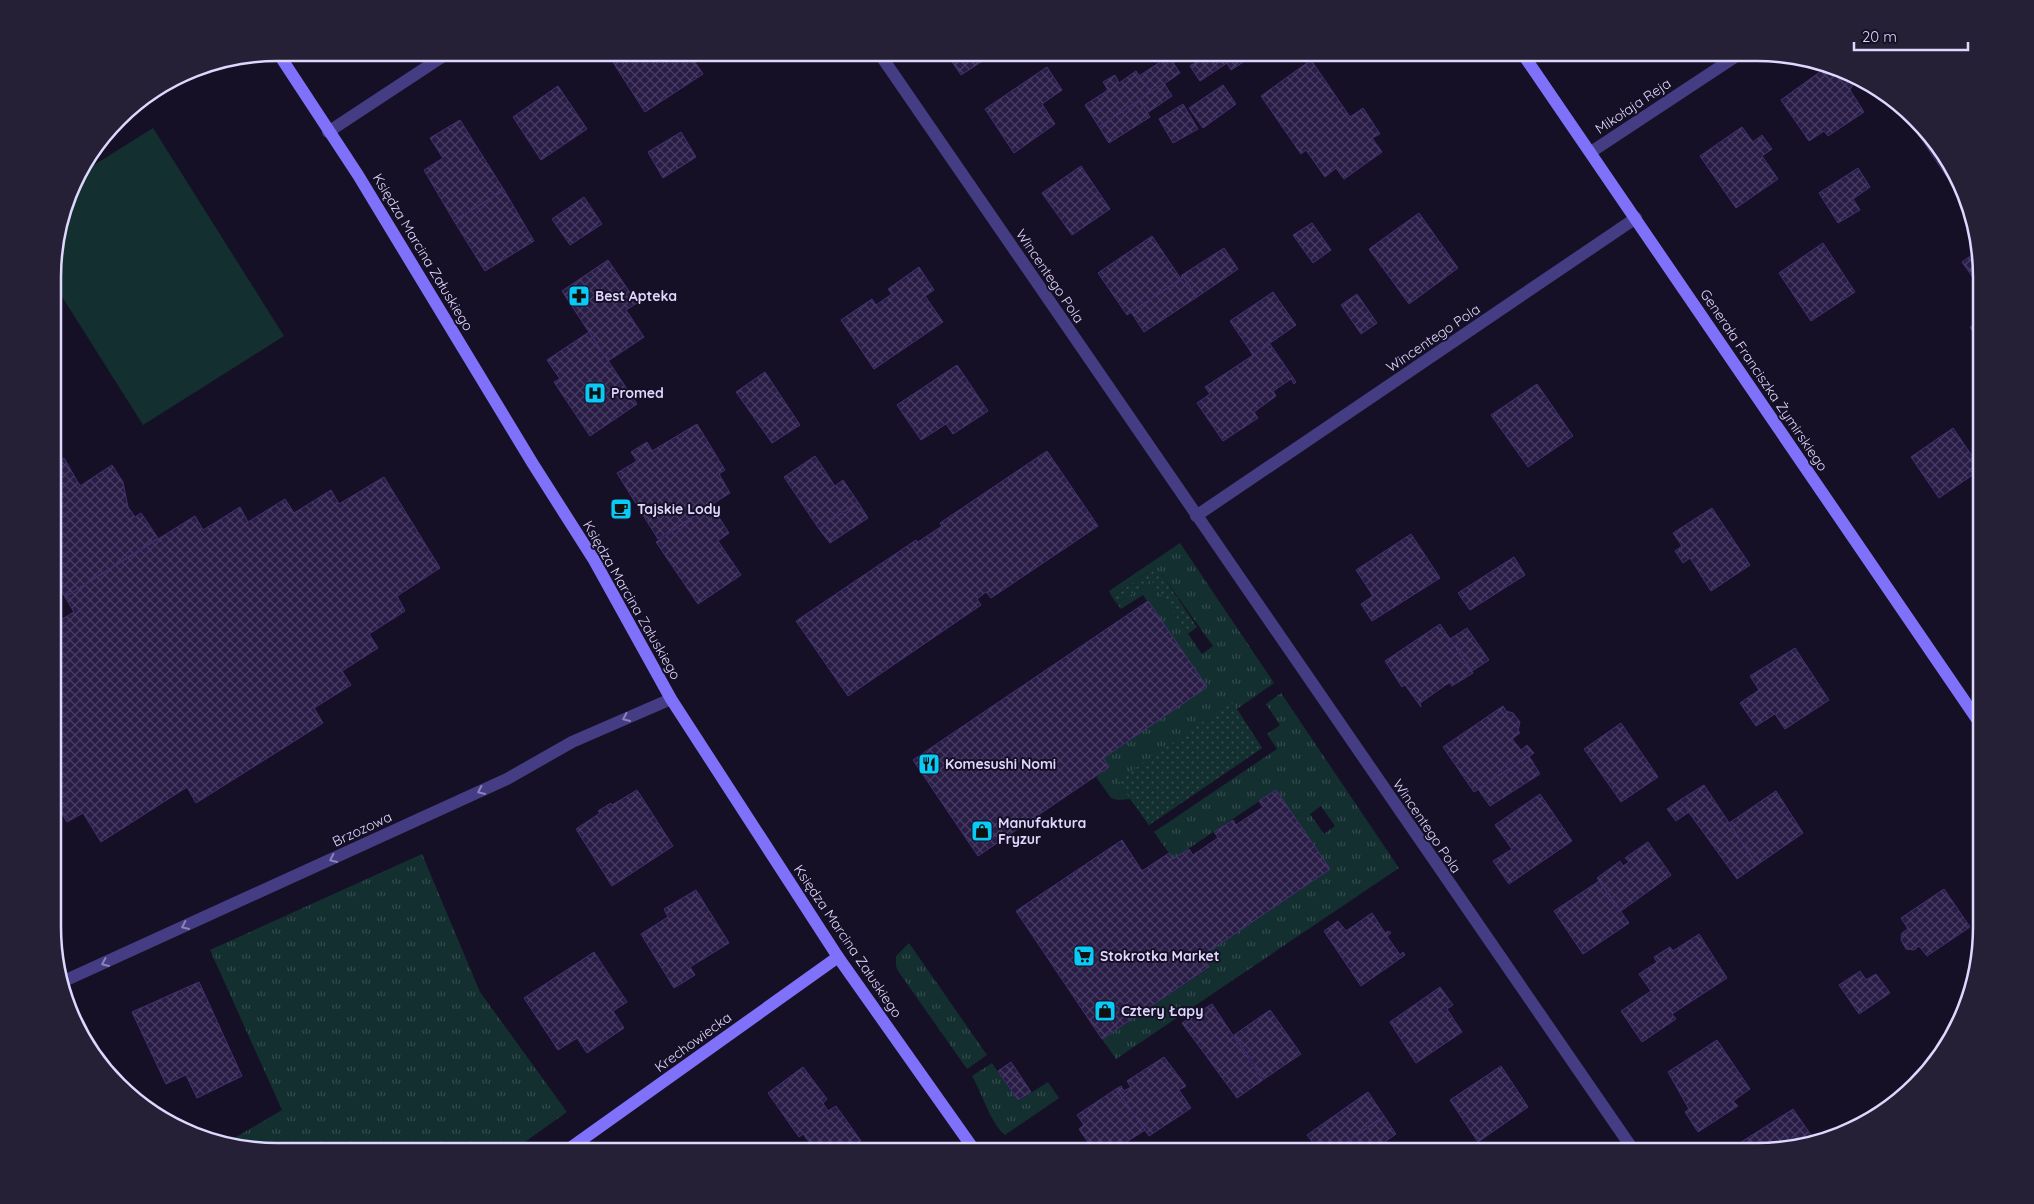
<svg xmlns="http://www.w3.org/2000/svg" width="2034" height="1204" font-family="Quicksand,sans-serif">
  <defs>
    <pattern id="grass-tufts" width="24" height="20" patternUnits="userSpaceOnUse" patternTransform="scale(1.25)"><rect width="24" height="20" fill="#132f30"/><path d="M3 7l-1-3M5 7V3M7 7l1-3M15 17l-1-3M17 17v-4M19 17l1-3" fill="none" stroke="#354c4f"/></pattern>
    <pattern id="park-dots" width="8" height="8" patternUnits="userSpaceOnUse" patternTransform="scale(1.25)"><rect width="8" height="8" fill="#132f30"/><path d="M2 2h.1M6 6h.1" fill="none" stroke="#354c4f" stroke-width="1.8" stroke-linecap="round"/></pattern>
    <pattern id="building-cross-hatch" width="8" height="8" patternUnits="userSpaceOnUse" patternTransform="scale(1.25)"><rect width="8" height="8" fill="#291d46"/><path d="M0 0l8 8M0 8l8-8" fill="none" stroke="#483d62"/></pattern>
  </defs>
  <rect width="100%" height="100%" fill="#161026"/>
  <!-- grass -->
  <g fill="url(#grass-tufts)" fill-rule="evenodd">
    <polygon points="1180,543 1274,683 1237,709 1262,748 1149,825 1130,799 1118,800 1111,798 1096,777 1109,767 1103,758 1207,687 1143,595 1121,609 1117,604 1151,580 1202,654 1213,646 1162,575 1149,572 1112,597 1109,591"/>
    <path d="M1281,693L1399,868L1116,1059L1102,1039L1209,968L1202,956L1330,869L1276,790L1173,859L1154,832L1277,749L1267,734L1280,725L1266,704ZM1321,806L1335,826L1324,834L1310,814Z"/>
    <polygon points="422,854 480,992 567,1112 512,1151 277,1151 224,1144 282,1110 210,950"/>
    <polygon points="909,943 987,1055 967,1069 898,971 896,966 896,956"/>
    <path d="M992,1063L1018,1101L1048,1082L1059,1098L1005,1135C991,1124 982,1093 972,1076Z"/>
  </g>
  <!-- park -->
  <g fill="url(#park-dots)">
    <polygon points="1156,571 1162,575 1197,627 1188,634 1151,580 1117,604 1112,597 1149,572"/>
    <polygon points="1232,702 1262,748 1149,825 1118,780"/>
  </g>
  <!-- pitch -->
  <polygon fill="#132f30" points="153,128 284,336 143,425 54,284 54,248 78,175"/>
  <!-- building -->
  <g fill="url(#building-cross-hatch)" stroke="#423072">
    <polygon points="607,53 689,53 703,74 645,112"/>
    <polygon points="946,53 995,53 961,75"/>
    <polygon points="1092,53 1110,53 1097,61"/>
    <polygon points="1210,53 1257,53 1231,70 1227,63 1200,81 1190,66"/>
    <polygon points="1603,53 1621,53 1608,60"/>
    <polygon points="1169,56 1180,73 1151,93 1139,76"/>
    <polygon points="1311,60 1350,117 1363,108 1380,134 1372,138 1382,152 1344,179 1336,168 1325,177 1306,150 1301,154 1261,96"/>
    <polygon points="1828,66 1834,68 1839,76 1847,74 1853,84 1850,90 1864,112 1828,136 1824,131 1809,141 1781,100"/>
    <polygon points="1047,67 1062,90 1042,104 1055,124 1014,153 985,109"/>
    <polygon points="1136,71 1151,93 1099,127 1085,105 1108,90 1103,82 1115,75 1119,83"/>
    <polygon points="1164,83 1172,96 1147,113 1139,100"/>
    <polygon points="1223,85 1236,104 1203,128 1189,108"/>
    <polygon points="558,86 587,129 541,160 513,117"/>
    <polygon points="1139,100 1150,117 1109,143 1099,127"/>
    <polygon points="1183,104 1198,129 1173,143 1159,119"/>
    <polygon points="460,120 504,190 454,221 424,170 443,158 430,138"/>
    <polygon points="1742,127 1753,142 1762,135 1772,149 1762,156 1778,179 1736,208 1700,156"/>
    <polygon points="1916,127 1944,153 1960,186 1955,189 1914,128"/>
    <polygon points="681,132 696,157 663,178 648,152"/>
    <polygon points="1081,166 1110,209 1072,235 1042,193"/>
    <polygon points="1858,168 1870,187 1853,199 1860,210 1838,223 1819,193"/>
    <polygon points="504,190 534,241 485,271 454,221"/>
    <polygon points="584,197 602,224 570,245 552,219"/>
    <polygon points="1419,213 1458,268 1409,304 1369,249"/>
    <polygon points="1312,223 1331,250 1313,263 1293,235"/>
    <polygon points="1152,236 1181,279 1127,315 1098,273"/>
    <polygon points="1823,243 1855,292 1811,321 1779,273"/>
    <polygon points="1224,248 1238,269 1197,297 1182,275"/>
    <polygon points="1976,252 1981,263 1981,289 1962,262"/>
    <polygon points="608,260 637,303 626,310 644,337 608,361 562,291"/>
    <polygon points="919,267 934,290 925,296 943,322 874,369 841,320 872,299 876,305 892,294 888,289"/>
    <polygon points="1182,275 1197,297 1144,332 1131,312 1181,279"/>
    <polygon points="1273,292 1296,325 1253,355 1230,321"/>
    <polygon points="1357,294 1377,323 1361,334 1341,305"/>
    <polygon points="1981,297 1981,315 1973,302"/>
    <polygon points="1981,320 1981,346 1970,327"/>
    <polygon points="589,332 637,404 590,436 554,382 560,379 547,360"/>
    <polygon points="1270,344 1296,382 1294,384 1291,379 1273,391 1276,396 1254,412 1258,418 1223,441 1197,403 1210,394 1205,387"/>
    <polygon points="957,365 988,411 953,434 946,424 921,440 897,405"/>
    <polygon points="765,372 800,425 772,443 736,392"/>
    <polygon points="1537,384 1573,436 1528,467 1491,415"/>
    <polygon points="697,424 725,470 719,474 730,493 658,539 617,473 637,461 631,452 647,442 652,451"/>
    <polygon points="1953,428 1981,469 1939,498 1911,457"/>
    <polygon points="1047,451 1098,526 991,598 986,592 977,599 981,605 848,696 796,621 916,540 918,542 942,526 940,523"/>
    <polygon points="815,456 835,486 843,480 858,502 819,529 784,477"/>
    <polygon points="64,458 80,486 112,465 123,482 128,507 135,517 141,513 158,538 65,597 54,578 54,465"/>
    <polygon points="384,477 440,568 397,596 405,611 369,634 378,648 342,671 351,685 314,708 323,723 196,803 187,787 101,842 83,813 67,822 54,801 54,624 74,612 65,597 195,516 203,530 240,507 248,522 285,499 294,513 331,490 339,504"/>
    <polygon points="858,502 868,518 830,543 819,529"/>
    <polygon points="711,505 729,533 718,541 741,575 698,604 656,542"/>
    <polygon points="1712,508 1750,565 1711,591 1690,558 1683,563 1675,551 1682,546 1673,533"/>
    <polygon points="1411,534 1440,578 1372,621 1361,604 1373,596 1356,570"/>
    <polygon points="1514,557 1525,575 1470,610 1458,593"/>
    <polygon points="1148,601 1207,687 1103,758 1109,767 978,856 913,760"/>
    <polygon points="1440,624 1473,673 1452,686 1450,682 1420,703 1421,707 1405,685 1402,687 1385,661"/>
    <polygon points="1467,628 1489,660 1472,671 1450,639"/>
    <polygon points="1795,648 1829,700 1785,729 1775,714 1756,726 1740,703 1759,690 1750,676"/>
    <polygon points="1503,706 1506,711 1513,713 1520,722 1518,730 1520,733 1512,739 1521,750 1527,745 1534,753 1474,792 1443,747"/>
    <polygon points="1621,723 1658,777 1621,802 1584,749"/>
    <polygon points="1529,756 1540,774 1490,806 1478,789"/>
    <polygon points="1704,785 1757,865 1737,879 1680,800"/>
    <polygon points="637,790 673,846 612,886 576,829 600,813 598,811 611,803 612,805"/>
    <polygon points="1276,790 1330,869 1202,956 1209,967 1102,1039 1016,911 1122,840 1142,871 1169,853 1173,859 1189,849 1193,855 1218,838 1214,832 1233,820 1236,825 1263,807 1259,801"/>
    <polygon points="1776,791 1803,833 1757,865 1729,823"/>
    <polygon points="1540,794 1572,841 1509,884 1493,861 1512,849 1495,825"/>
    <polygon points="1680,800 1689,812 1676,821 1667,809"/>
    <polygon points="1648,842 1671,875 1621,911 1597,878 1620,861 1623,866 1629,862 1625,858"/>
    <polygon points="1599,881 1629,923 1583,954 1554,911"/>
    <polygon points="1944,889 1970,927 1927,956 1919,946 1914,950 1906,949 1901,940 1902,933 1908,929 1901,918"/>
    <polygon points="696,890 729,943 690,967 695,975 674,988 641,934 668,917 664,909"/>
    <polygon points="1372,913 1385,933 1389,931 1391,933 1387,936 1400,955 1403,952 1405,955 1361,986 1324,931 1338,921 1346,931"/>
    <polygon points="1699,934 1727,978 1672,1014 1676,1019 1642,1042 1621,1011 1651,991 1639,974 1657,962 1654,957 1670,947 1673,951"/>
    <polygon points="594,952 627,1002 613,1011 624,1028 587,1053 577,1038 558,1050 524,998"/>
    <polygon points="1860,971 1866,980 1876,974 1890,993 1859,1014 1839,985"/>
    <polygon points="199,982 242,1076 197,1098 186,1075 166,1084 132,1012"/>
    <polygon points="1440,987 1453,1005 1447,1009 1462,1032 1416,1063 1390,1022"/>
    <polygon points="1212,1004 1263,1080 1237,1098 1182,1023"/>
    <polygon points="1270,1010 1301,1054 1264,1079 1234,1035"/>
    <polygon points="1717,1040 1750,1089 1733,1101 1738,1106 1698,1132 1685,1112 1689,1109 1668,1072"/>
    <polygon points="1164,1057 1186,1086 1179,1090 1191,1108 1149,1136 1116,1089 1121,1086 1124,1091 1131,1087 1127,1081"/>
    <polygon points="1011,1062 1031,1092 1018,1100 998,1071"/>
    <polygon points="1501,1066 1528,1107 1478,1142 1450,1100"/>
    <polygon points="803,1067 827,1099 823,1103 828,1111 836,1106 861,1141 854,1146 858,1151 816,1151 803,1134 799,1137 768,1093"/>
    <polygon points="1116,1089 1145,1130 1117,1148 1120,1151 1094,1151 1079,1129 1084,1125 1077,1115"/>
    <polygon points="1368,1092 1384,1116 1333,1151 1319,1151 1307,1135"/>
    <polygon points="1793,1109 1813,1138 1771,1151 1739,1151 1735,1146"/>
    <polygon points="1384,1116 1396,1134 1372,1151 1353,1151 1347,1142"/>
  </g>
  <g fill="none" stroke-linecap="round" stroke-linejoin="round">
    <!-- street -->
    <g stroke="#453d83" stroke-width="12">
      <polyline points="879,53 1634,1151"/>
      <polyline points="328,132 448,53"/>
      <polyline points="1591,152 1741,53"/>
      <polyline points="1196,516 1636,218"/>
      <polyline points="64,981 507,779 572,742 671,699"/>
    </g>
    <!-- secondary -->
    <g stroke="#8071fa" stroke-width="12">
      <polyline points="278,53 358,175 533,464 594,560 671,699 838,957 975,1151"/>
      <polyline points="1522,53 1981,725"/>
      <polyline points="566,1151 838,957"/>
    </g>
  </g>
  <!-- one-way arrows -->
  <defs><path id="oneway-chevron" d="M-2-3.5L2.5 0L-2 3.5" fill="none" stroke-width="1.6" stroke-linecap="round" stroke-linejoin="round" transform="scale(1.25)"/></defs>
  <g stroke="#8a82ba">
    <use href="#oneway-chevron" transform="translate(626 718) rotate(156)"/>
    <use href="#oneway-chevron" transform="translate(481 791) rotate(155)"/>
    <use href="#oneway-chevron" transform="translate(333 859) rotate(155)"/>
    <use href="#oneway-chevron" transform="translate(185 926) rotate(155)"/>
    <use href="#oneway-chevron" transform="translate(105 963) rotate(156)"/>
  </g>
  <!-- icons -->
  <defs>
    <g id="pharmacy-square" transform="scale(1.125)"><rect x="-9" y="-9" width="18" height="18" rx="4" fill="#0acbf6" stroke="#161026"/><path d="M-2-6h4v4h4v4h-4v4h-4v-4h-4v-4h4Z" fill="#111"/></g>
    <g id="hospital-square" transform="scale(1.125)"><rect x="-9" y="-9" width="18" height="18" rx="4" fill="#0acbf6" stroke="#161026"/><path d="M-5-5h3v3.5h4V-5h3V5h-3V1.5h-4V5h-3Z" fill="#111"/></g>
    <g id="cafe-square" transform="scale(1.125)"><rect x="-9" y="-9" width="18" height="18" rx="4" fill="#0acbf6" stroke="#161026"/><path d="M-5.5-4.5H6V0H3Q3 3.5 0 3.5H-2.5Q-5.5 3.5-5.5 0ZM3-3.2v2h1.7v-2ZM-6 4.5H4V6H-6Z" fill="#111"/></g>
    <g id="restaurant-square" transform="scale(1.125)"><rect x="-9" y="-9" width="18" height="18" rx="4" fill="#0acbf6" stroke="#161026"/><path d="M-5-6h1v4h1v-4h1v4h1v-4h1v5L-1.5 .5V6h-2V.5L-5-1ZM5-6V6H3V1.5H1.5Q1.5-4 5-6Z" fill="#111"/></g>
    <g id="shop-square" transform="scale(1.125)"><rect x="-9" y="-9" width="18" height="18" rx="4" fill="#0acbf6" stroke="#161026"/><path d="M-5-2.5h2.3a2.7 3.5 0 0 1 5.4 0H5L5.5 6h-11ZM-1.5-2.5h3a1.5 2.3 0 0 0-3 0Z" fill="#111"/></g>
    <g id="supermarket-square" transform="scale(1.125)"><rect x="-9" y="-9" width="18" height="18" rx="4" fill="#0acbf6" stroke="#161026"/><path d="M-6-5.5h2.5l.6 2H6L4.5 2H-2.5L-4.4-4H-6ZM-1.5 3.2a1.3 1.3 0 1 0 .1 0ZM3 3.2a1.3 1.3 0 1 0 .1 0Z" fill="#111"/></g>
  </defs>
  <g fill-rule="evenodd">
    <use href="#pharmacy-square" x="579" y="296"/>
    <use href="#hospital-square" x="595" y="393"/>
    <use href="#cafe-square" x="621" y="509"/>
    <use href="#restaurant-square" x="929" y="764"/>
    <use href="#shop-square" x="982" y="831"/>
    <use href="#supermarket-square" x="1084" y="956"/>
    <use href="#shop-square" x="1105" y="1011"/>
  </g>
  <g text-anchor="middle" stroke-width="4" stroke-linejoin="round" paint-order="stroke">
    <!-- street labels -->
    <g font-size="14" fill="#ded7fe" stroke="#161026">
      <text transform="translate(1633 106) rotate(-34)" y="5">Mikołaja Reja</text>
      <text transform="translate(423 252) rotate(59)" y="5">Księdza Marcina Załuskiego</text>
      <text transform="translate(1050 276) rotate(56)" y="5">Wincentego Pola</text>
      <text transform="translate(1433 338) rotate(-34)" y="5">Wincentego Pola</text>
      <text transform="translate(1764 380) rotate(56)" y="5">Generała Franciszka Żymirskiego</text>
      <text transform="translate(632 600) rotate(60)" y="5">Księdza Marcina Załuskiego</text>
      <text transform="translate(1427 826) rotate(56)" y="5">Wincentego Pola</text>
      <text transform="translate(362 829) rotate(-25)" y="5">Brzozowa</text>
      <text transform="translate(848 941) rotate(56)" y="5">Księdza Marcina Załuskiego</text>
      <text transform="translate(693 1042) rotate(-36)" y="5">Krechowiecka</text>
    </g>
    <!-- poi labels -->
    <g font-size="14" font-weight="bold" fill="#ded7fe" stroke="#161026" text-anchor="start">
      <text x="595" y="301">Best Apteka</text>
      <text x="611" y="398">Promed</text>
      <text x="637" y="514">Tajskie Lody</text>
      <text x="945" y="769">Komesushi Nomi</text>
      <text x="998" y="828">Manufaktura<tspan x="998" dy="16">Fryzur</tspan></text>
      <text x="1100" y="961">Stokrotka Market</text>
      <text x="1121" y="1016">Cztery Łapy</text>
    </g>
  </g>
  <!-- crop -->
  <path d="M0 0H2034V1204H0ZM277 61H1757A216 216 0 0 1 1973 277V927A216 216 0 0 1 1757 1143H277A216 216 0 0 1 61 927V277A216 216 0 0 1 277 61Z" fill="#262037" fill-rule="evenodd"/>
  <path fill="none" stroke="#ded7fe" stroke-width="2.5" d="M277 61H1757A216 216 0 0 1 1973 277V927A216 216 0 0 1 1757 1143H277A216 216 0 0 1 61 927V277A216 216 0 0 1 277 61Z"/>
  <!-- scale -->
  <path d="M1854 42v8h114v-8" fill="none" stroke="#ded7fe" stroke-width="2.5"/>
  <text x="1862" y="42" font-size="15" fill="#ded7fe" stroke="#161026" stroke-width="4" paint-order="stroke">20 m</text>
</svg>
